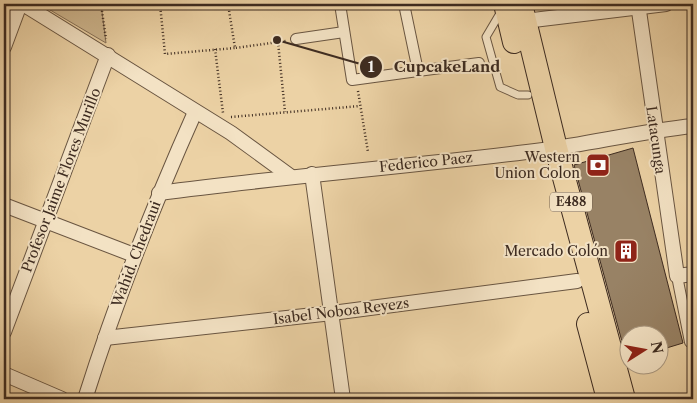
<svg xmlns="http://www.w3.org/2000/svg" width="697" height="403" font-family="'Libre Caslon Text',serif">
  <rect width="100%" height="100%" fill="#ecd2a5"/>
  <filter id="stains"><feTurbulence type="fractalNoise" baseFrequency=".004" numOctaves="4"/><feColorMatrix values="0 0 0 0 .2 0 0 0 0 .09 0 0 0 0 .02 0 0 0 .5 -.17"/></filter>
  <radialGradient id="worn" r=".72"><stop offset=".6" stop-color="#630" stop-opacity="0"/><stop offset="1" stop-color="#630" stop-opacity=".3"/></radialGradient>
  <!-- green -->
  <polygon fill="#ceb68e" stroke="#867057" points="40,4 101,4 106,43"/>
  <!-- building -->
  <polygon fill="#988265" stroke="#3d2b20" points="633,148 683,343 660,350 660,336 630,336 630,359 627,360 574,165"/>
  <g fill="none" stroke-linecap="round" stroke-linejoin="round">
    <!-- service casing -->
    <g stroke="#695541" stroke-width="9">
      <polyline id="service" points="502,10 486,37 500,87 518,95 528,95"/>
    </g>
    <!-- pedestrian casing -->
    <g stroke="#695541" stroke-width="12">
      <g id="pedestrian">
        <polyline points="340,4 352,80 418,71"/>
        <polyline points="404,4 418,71 479,63"/>
        <polyline points="296,39 344,32"/>
        <polyline points="677,276 690,342"/>
      </g>
    </g>
    <!-- minor casing -->
    <g stroke="#695541" stroke-width="16">
      <g id="minor">
        <polyline points="4,4 6,4"/>
        <polyline points="23,4 231,133 290,176"/>
        <polyline points="638,4 677,276 693,274"/>
        <polyline points="525,21 666,4"/>
        <polyline points="4,47 20,4"/>
        <polyline points="312,174 343,399"/>
        <path d="M159,193C287,176 415,166 543,150C594,143 643,131 693,126"/>
        <polyline points="4,205 134,255"/>
        <polyline points="4,332 108,55"/>
        <polyline points="105,338 332,313 577,281"/>
        <polyline points="4,374 62,399"/>
        <path d="M85,399C116,301 153,206 195,112"/>
      </g>
    </g>
    <!-- primary casing -->
    <g stroke="#3d2b20" stroke-width="24">
      <g id="primary">
        <polyline points="505,4 514,42"/>
        <polyline points="521,4 556,148 624,399"/>
        <polyline points="588,324 608,399"/>
      </g>
    </g>
    <!-- path -->
    <g stroke="#3d2b20" stroke-width="2.5" stroke-dasharray="1 2.5" stroke-linecap="butt">
      <polyline points="101,4 106,39"/>
      <polyline points="160,4 165,54 235,48"/>
      <polyline points="228,4 235,48 286,41"/>
      <polyline points="278,42 285,112"/>
      <polyline points="215,49 223,113"/>
      <polyline points="358,91 368,152"/>
      <polyline points="231,117 360,106"/>
    </g>
    <!-- service -->
    <use href="#service" stroke="#f3e2c4" stroke-width="7"/>
    <!-- pedestrian -->
    <use href="#pedestrian" stroke="#f3e2c4" stroke-width="10"/>
    <!-- minor -->
    <use href="#minor" stroke="#f3e2c4" stroke-width="14"/>
    <!-- primary -->
    <use href="#primary" stroke="#ecd2a5" stroke-width="22"/>
  </g>
  <!-- icons -->
  <defs>
    <g id="bank-square" transform="scale(1.25)"><rect x="-9" y="-9" width="18" height="18" rx="4" fill="#8f2418" stroke="#f3e2c4"/><path d="M-6-4H6V4H-6ZM0-2.3a2.3 2.3 0 1 0 0 4.6a2.3 2.3 0 1 0 0-4.6Z" fill="#fff"/></g>
    <g id="building-square" transform="scale(1.25)"><rect x="-9" y="-9" width="18" height="18" rx="4" fill="#8f2418" stroke="#f3e2c4"/><path d="M-4-6H4V6H1V3H-1V6H-4ZM-2.5-4.3h1.7v1.8h-1.7ZM.8-4.3h1.7v1.8H.8ZM-2.5-1h1.7V.8h-1.7ZM.8-1h1.7V.8H.8Z" fill="#fff"/></g>
  </defs>
  <g fill-rule="evenodd">
    <use href="#bank-square" x="598" y="165"/>
    <use href="#building-square" x="626" y="251"/>
  </g>
  <g text-anchor="middle" stroke-width="4" stroke-linejoin="round" paint-order="stroke">
    <!-- shield labels -->
    <rect fill="#f3e2c4" stroke="#746251" stroke-width="1" x="550" y="192.5" width="42" height="19" rx="4"/>
    <g font-size="12" font-weight="bold" fill="#3d2b20">
      <text x="571" y="206">E488</text>
    </g>
    <!-- street labels -->
    <g font-size="14" fill="#3d2b20" stroke="#f3e2c4">
      <text transform="translate(656 140) rotate(82)" y="5">Latacunga</text>
      <text transform="translate(426 162) rotate(-6)" y="5">Federico Paez</text>
      <text transform="translate(61 180) rotate(-69)" y="5">Profesor Jaime Flores Murillo</text>
      <text transform="translate(136 254) rotate(-69)" y="5">Wahid. Chedraui</text>
      <text transform="translate(341 311) rotate(-7)" y="5">Isabel Noboa Reyezs</text>
    </g>
    <!-- poi labels -->
    <g font-size="14" fill="#3d2b20" stroke="#f3e2c4" text-anchor="end">
      <text x="580" y="162">Western<tspan x="580" dy="16">Union Colon</tspan></text>
      <text x="608" y="256">Mercado Colón</text>
    </g>
  </g>
  <!-- callouts -->
  <path fill="none" stroke="#3d2b20" stroke-width="2" d="M277 40L371 67"/>
  <g fill="#3d2b20" stroke="#f3e2c4" stroke-width="2">
    <circle cx="277" cy="40" r="5"/>
    <circle cx="371" cy="67" r="12"/>
  </g>
  <g font-size="15" text-anchor="middle" font-weight="bold" fill="#fff">
    <text x="371" y="72">1</text>
  </g>
  <g font-size="15" text-anchor="middle" font-weight="bold" fill="#3d2b20" stroke="#f3e2c4" stroke-width="4" stroke-linejoin="round" paint-order="stroke">
    <text x="447" y="72">CupcakeLand</text>
  </g>
  <!-- margin -->
  <rect width="697" height="403" fill="none" stroke="#ecd2a5" stroke-width="20"/>
  <rect x="5" y="5" width="687" height="393" fill="none" stroke="#3d2b20" stroke-width="2.5"/>
  <rect x="10" y="10" width="677" height="383" fill="none" stroke="#3d2b20"/>
  <!-- north arrow -->
  <g transform="translate(644 350) rotate(79)"><circle r="24" fill="#f3e2c4" stroke="#aa9982"/>
  <path d="M0-4L9 19L0 12L-9 19Z" fill="#8f2418"/>
  <text y="-8" font-size="14" font-weight="bold" text-anchor="middle" fill="#3d2b20">N</text>
  </g>
  <rect width="100%" height="100%" filter="url(#stains)"/>
  <rect width="100%" height="100%" fill="url(#worn)"/>
</svg>
